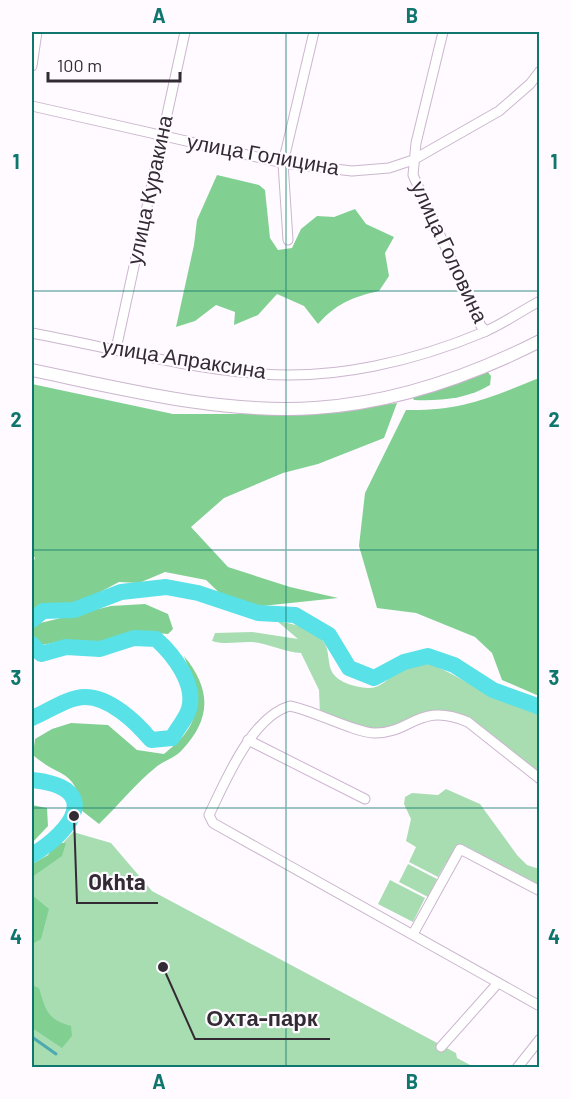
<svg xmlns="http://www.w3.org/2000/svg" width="571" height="1099" font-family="Barlow,sans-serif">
  <rect width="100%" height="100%" fill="#fefaff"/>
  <!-- green -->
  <g fill="#a8ddb2">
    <path d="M277,621C293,624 312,627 323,641C330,649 327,663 332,672C338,683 358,688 370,688C381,688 389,677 398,672C408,667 419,665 429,663C467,680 499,704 539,713V779L468,722L448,715L374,733L320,714L319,690L301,653C286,652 274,646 259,643C243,640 228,646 212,641L215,633L252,632L298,639Z"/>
    <polygon points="446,789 480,804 517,855 527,865 539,869 539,891 460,849 450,865 446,863 438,877 409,862 416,847 406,841 411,819 404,804 405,797 412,793 438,795"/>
    <polygon points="73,832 111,843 152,891 456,1053 457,1058 472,1066 32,1067 32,868 44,864"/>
    <polygon points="408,864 437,879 428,897 399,882"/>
    <polygon points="390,880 425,898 413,922 378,904"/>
  </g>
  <!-- forest -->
  <g fill="#81d092">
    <path d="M217,175L259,185L265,190L270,238L278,250L292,248L301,229L317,216L334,217L355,209L366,224L394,237L385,253L389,276L379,291C352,297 336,304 318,324L304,306L277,294L258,315L234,325L235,312L216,305L195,321L176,327L194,245L197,220Z"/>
    <path d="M487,371L491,376L490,385C468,399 439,401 414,400L412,396Z"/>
    <path d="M539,378V696L502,680L492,653L475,637L416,613L377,608L359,546L365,493L406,410C460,411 490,398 539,378Z"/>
    <polygon points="32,384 173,414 318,414 397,403 384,438 318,464 283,473 224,498 191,527 228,567 290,587 338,598 262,606 228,601 206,580 165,572 139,583 119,582 72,607 41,607 32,618 32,569 35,557 32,557"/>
    <polygon points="145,604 168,614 173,629 168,634 143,632 99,642 61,641 42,645 32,641 32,627 36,624 111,606"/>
    <path d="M184,656C211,689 212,718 182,750C175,758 163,761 155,768C135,784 118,806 99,824L81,810C76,768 60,779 33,755L35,739L52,729L71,723L108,725L137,750L164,754C204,723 201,701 184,656Z"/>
    <polygon points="32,805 47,808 48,826 32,843"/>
    <polygon points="57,843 66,843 62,856 32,877 32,864 48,855"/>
    <polygon points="32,895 49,909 41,939 32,944"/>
    <path d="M32,985L39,988C46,1011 47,1019 71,1026L72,1036L62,1048L32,1028Z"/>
  </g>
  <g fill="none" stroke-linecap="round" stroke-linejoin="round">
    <!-- stream -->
    <polyline stroke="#4daab1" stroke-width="3" points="32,1037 56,1054"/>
    <!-- river -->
    <g stroke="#58e1e7" stroke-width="16">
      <polyline points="32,620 43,611 74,610 121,592 166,587 198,593 258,613 295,615 329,635 349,668 374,678 404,662 428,656 454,665 493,690 540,707"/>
      <path d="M32,644L41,654L66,647L100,649L134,638L156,639C174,655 196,684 189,709C186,719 177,729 172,738L151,740C136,722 110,697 85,697C68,697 47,712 32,718"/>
      <path d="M32,780C103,787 73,831 32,855"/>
    </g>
    <!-- minor casing -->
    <g stroke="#cbb6ce" stroke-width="11">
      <g id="minor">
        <polyline points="443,32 416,143 413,175 481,326 486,331"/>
        <polyline points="32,66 37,32"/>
        <polyline points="32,106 283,163 352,171 389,168 413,160 499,111 530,84 540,71"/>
        <polyline points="288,240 283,163 314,32"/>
        <path d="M32,333C107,347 184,368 261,374C335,380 415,361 484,332C503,324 521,311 540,301"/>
        <polyline points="116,349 185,32"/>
        <polyline points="248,740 365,799"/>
        <polyline points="413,934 460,849 540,891"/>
        <path d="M538,1005L213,823L209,815C225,782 252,716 290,706C315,711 353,732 374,733C411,734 419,701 468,722L540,779"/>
        <polyline points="441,1047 498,983"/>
        <polyline points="517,1068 540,1039"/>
      </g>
    </g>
    <!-- tertiary casing -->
    <g stroke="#cbb6ce" stroke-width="14">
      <path id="tertiary" d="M32,370C123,389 220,414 315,408C394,403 469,377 540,341"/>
    </g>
    <!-- minor -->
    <use href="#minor" stroke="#fff" stroke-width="9"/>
    <!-- tertiary -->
    <use href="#tertiary" stroke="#fff" stroke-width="12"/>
  </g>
  <!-- grid -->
  <path fill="none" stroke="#0f766e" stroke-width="1.5" stroke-opacity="0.55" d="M286,32V1068M32,291H540M32,550H540M32,808H540"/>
  <g text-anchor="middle" stroke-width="4.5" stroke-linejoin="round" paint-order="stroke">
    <!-- street labels -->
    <g font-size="21" fill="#332b34" stroke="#fefaff">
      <text transform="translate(263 155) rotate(10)" y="7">улица Голицина</text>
      <text transform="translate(150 190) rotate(-78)" y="7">улица Куракина</text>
      <text transform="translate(449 252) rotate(65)" y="7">улица Головина</text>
      <text transform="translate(184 359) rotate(9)" y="7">улица Апраксина</text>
    </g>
  </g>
  <!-- callouts -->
  <path fill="none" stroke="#332b34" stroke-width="2" d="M74 816L77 903H158M163 967L195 1039H330"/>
  <g fill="#332b34" stroke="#fefaff" stroke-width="2">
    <circle cx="74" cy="816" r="6"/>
    <circle cx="163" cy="967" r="6"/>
  </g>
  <g font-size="22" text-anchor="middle" font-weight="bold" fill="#332b34" stroke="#fefaff" stroke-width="4.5" stroke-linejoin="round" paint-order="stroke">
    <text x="117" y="890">Okhta</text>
    <text x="262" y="1026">Охта-парк</text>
  </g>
  <!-- border -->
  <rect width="571" height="1099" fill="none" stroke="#fefaff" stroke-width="66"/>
  <!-- scale -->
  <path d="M48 72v9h132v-9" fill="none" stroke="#332b34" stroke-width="3"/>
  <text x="57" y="72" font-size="18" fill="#332b34" stroke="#fefaff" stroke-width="4.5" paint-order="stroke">100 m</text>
  <rect x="33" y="33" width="505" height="1033" fill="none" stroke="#0f766e" stroke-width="2"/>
  <g font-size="20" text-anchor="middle" font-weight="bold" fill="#0f766e">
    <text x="159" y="23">A</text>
    <text x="412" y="23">B</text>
    <text x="16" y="169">1</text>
    <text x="554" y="169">1</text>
    <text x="16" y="427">2</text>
    <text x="554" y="427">2</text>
    <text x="16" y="685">3</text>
    <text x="554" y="685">3</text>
    <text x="16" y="944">4</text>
    <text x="554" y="944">4</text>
    <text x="159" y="1089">A</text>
    <text x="412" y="1089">B</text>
  </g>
</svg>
